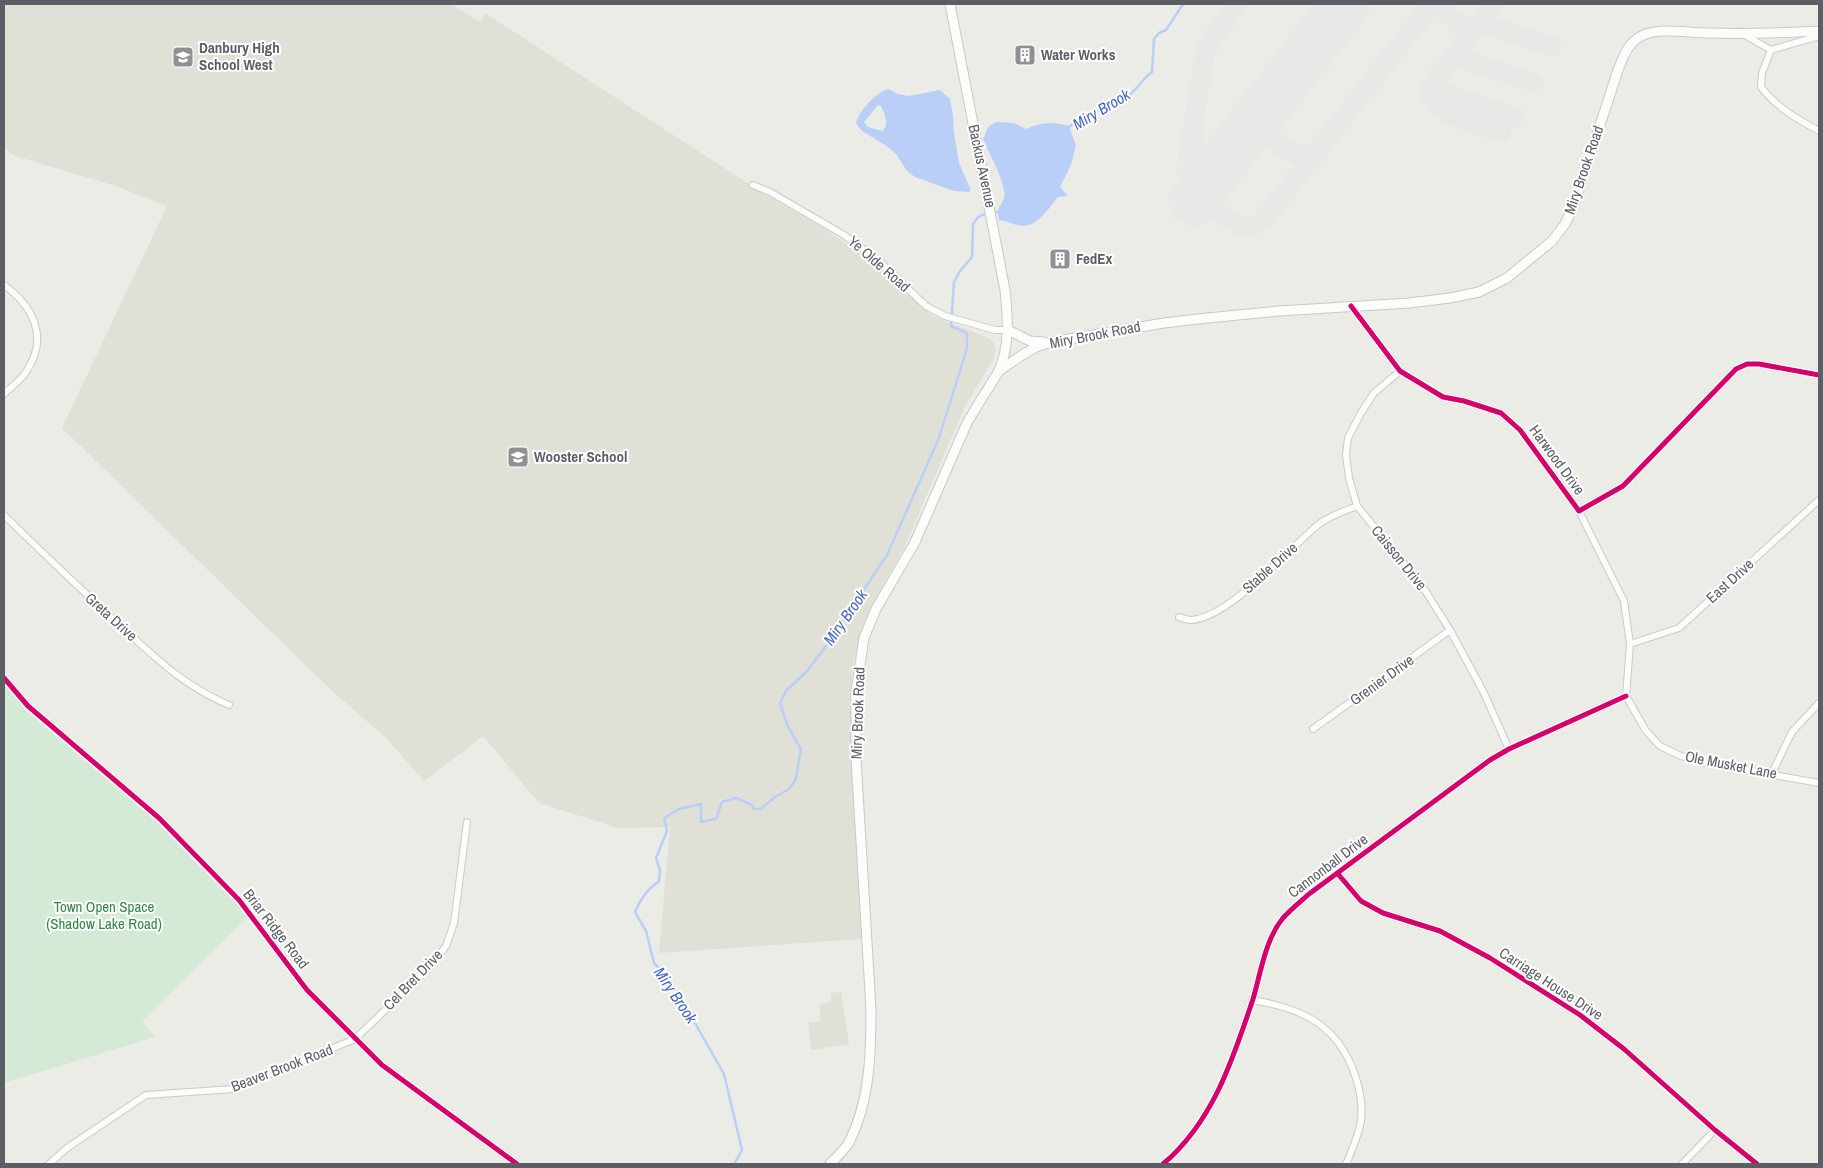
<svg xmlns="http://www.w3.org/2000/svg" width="1823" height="1168" font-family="'Archivo Narrow',sans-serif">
  <rect width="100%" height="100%" fill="#ecece7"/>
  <!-- education -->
  <g fill="#e0e0d6">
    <polygon points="4,4 451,4 480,22 485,13 769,197 820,226 854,249 933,316 977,333 990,339 994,343 996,349 994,359 966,404 905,546 871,606 862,628 854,659 851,688 851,733 861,939 659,953 670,827 618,828 539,803 483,736 424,781 385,737 332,691 62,428 167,206 116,186 15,156 4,148"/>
    <polygon points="841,992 849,1044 811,1050 808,1023 821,1021 819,1005 832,1001 830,993"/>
  </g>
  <!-- green -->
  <polygon fill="#d4e9d6" points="4,684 24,709 153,819 234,901 247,918 142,1021 155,1037 4,1083"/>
  <!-- water -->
  <g fill="#bacff8" fill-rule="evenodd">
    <path d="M888,89L898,94L909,96L940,90L950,99L953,115L954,133L959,163L970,188V192L954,191L915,177L907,171L896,154L888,147L862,131L856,123C859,111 876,92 888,89ZM878,105L881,106C885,115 890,125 882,131L868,127L864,122Z"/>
    <path d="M996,122L1014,123L1026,129C1041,122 1053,121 1069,126L1076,146L1071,165L1060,187L1068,196L1058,197C1049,208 1037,227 1022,226C1014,225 1007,221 999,220C994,204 1007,204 1004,191C1001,173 990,156 983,139L988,127Z"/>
  </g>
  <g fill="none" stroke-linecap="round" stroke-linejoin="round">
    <!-- stream -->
    <g stroke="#bacff8" stroke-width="2.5">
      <path d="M1068,128C1084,113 1109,109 1127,97C1136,91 1141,80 1152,72L1154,39L1159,33L1166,30L1183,4"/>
      <path d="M734,1164L742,1150L724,1074L670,979L654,963L646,931L635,912C641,898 647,890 659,881L660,870L656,858L667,831L664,818L679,809L701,804V822L716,819L722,802L736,798L752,805L754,809H761L775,797L789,789L796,779L801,749L787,725L780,703L786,691L808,670L829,642L887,555L939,438L967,348V333L951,326L954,282L960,271L972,257L973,224L978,217L982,215L998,212"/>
    </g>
    <!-- taxiway -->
    <g stroke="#e8e8e6" stroke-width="20">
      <polyline points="1442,4 1449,16 1463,27 1492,27 1552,46"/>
      <polyline points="1494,4 1463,44 1462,55 1469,61 1534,82"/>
      <path d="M1463,44L1430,89C1429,115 1481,126 1501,132"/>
      <polyline points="1439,75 1438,84 1444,93 1515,117"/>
      <path d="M1269,104C1266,111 1263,119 1266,127C1268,134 1272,138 1277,143C1293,156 1301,161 1320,149"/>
      <path d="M1192,133C1194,149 1210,158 1225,152C1230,150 1234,146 1238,143"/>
      <polyline points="1186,169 1205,53 1212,38 1237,4"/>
      <path d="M1212,177C1210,185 1208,192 1211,200C1213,207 1218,211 1223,215C1236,225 1247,230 1262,222L1432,4"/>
    </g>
    <!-- runway -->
    <polyline stroke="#e8e8e6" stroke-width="50" points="1193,201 1346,4"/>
    <!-- minor casing -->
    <g stroke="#c9cac9" stroke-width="8">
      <g id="minor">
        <path d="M1743,34L1771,50L1762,73L1761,87C1776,107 1797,119 1819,131"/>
        <polyline points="1771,50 1819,36"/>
        <polyline points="753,185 770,192 844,235 877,259 926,306 945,316 995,330 1008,330"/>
        <path d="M4,285C34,307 49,338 26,372C21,380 11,387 4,394"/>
        <polyline points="1351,306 1400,371 1443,397 1464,401 1501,413 1520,430 1579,511 1623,486 1736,369 1747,364 1759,364 1819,375"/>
        <polyline points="1400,371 1374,393 1361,413 1348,438 1346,455 1349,478 1357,506 1421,584 1450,630 1483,691 1509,749"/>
        <polyline points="1579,511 1624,601 1630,644 1626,696 1646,731 1660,746 1681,756 1706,763 1819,783"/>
        <path d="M4,515C40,551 78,586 115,621C153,655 181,685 229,705"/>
        <path d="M1179,617C1183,618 1187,620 1190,620C1229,619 1289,548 1319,524C1329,516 1345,511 1357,506"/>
        <polyline points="1630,644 1679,628 1819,500"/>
        <polyline points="4,678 28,706 159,818 239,900 307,990 382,1065 517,1164"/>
        <polyline points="1313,729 1450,630"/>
        <polyline points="1772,773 1792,732 1819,703"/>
        <polyline points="1338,874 1361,901 1383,913 1440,931 1490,958 1580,1015 1624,1049 1715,1130 1757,1164"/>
        <path d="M1252,1000C1302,1008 1338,1025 1355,1075C1360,1090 1363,1104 1361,1120C1359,1135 1352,1150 1346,1164"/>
        <polyline points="49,1164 67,1148 146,1095 233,1089 355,1039 430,967 446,946 454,923 467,822"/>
        <path d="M1163,1164C1213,1122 1233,1059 1253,999C1261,972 1265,940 1283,918C1291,909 1300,902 1309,894L1490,760L1509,749L1626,696"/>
        <polyline points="1682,1164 1715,1130"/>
      </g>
    </g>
    <!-- secondary casing -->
    <g stroke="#c8c8c8" stroke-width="11">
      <g id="secondary">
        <path d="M950,4L1005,290C1008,318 1010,344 999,371"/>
        <polyline points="1008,330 1030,341 1044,342"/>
        <path d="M830,1164C836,1158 843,1151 848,1144C870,1103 871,1054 871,1009L856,759V692L864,638L876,609L915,542L967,423L979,403L999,371L1022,355L1036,347L1052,342L1164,323L1207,318L1279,311L1409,303L1450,298L1479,292L1507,278L1552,241L1565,224L1574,205L1617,73C1623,57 1628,40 1646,34C1662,28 1689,33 1707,33C1745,34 1782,33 1819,31"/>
      </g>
    </g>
    <!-- minor -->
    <use href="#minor" stroke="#fcfcfb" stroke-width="6"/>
    <!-- secondary -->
    <use href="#secondary" stroke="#fcfcfb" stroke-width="9"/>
    <!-- cycleway casing -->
    <g stroke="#fff" stroke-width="8">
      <g id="cycleway">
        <polyline points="1351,306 1400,371 1443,397 1464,401 1501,413 1520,430 1579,511 1623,486 1736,369 1747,364 1759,364 1819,375"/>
        <polyline points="4,678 28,706 159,818 239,900 307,990 382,1065 517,1164"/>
        <polyline points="1338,874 1361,901 1383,913 1440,931 1490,958 1580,1015 1624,1049 1715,1130 1757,1164"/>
        <path d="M1163,1164C1213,1122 1233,1059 1253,999C1261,972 1265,940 1283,918C1291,909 1300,902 1309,894L1490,760L1509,749L1626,696"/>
      </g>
    </g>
    <!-- cycleway -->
    <use href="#cycleway" stroke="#d6006c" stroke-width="5"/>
  </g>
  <!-- icons -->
  <defs>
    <g id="building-square" transform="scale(1.125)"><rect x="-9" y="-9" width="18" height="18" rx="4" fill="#8e9092" stroke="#fff"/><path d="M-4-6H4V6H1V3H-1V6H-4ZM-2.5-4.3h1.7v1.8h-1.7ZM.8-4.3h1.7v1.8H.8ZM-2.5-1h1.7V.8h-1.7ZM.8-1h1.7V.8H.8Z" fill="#fff"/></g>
    <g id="school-square" transform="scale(1.125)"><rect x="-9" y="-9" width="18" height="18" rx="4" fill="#8e9092" stroke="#fff"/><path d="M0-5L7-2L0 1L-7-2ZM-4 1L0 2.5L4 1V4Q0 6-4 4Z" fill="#fff"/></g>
  </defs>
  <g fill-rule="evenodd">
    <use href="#building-square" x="1025" y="55"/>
    <use href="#school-square" x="183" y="57"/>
    <use href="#building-square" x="1060" y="259"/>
    <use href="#school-square" x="518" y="457"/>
  </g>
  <g text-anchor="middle" stroke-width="4" stroke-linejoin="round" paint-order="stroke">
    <!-- poi labels -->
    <g font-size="15" font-weight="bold" fill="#5c5e65" stroke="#fff" text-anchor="start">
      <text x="199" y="53">Danbury High<tspan x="199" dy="17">School West</tspan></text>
      <text x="1041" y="60">Water Works</text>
      <text x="1076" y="264">FedEx</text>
      <text x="534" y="462">Wooster School</text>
    </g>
    <!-- street labels -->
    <g font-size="15" fill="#5c5e65" stroke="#fff">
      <text transform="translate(982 166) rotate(78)" y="5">Backus Avenue</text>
      <text transform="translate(1584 170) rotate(-71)" y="5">Miry Brook Road</text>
      <text transform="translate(879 264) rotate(41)" y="5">Ye Olde Road</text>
      <text transform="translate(1095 335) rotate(-11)" y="5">Miry Brook Road</text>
      <text transform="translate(1557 460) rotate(54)" y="5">Harwood Drive</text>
      <text transform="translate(1399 558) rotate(51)" y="5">Caisson Drive</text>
      <text transform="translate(1270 568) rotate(-42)" y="5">Stable Drive</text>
      <text transform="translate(1730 581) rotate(-42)" y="5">East Drive</text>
      <text transform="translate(111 617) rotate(42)" y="5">Greta Drive</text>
      <text transform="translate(1382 680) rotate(-36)" y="5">Grenier Drive</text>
      <text transform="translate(858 713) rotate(-88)" y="5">Miry Brook Road</text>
      <text transform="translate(1731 765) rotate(11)" y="5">Ole Musket Lane</text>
      <text transform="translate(1328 866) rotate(-37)" y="5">Cannonball Drive</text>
      <text transform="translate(276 929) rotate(52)" y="5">Briar Ridge Road</text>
      <text transform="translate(413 980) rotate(-46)" y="5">Cel Bret Drive</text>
      <text transform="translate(1551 984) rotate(33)" y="5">Carriage House Drive</text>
      <text transform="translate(282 1068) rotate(-21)" y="5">Beaver Brook Road</text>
    </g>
    <!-- park labels -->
    <g font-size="15" fill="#338549" stroke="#fff">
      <text x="104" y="912">Town Open Space<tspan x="104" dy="17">(Shadow Lake Road)</tspan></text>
    </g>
    <!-- water labels -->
    <g font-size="16" font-style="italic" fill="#4466c6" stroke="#fff">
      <text transform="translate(1101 109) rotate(-31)" y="6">Miry Brook</text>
      <text transform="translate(845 617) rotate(-55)" y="6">Miry Brook</text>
      <text transform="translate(676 995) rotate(56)" y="6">Miry Brook</text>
    </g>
  </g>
  <!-- border -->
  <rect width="1823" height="1168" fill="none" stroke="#5c5e65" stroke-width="10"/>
</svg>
